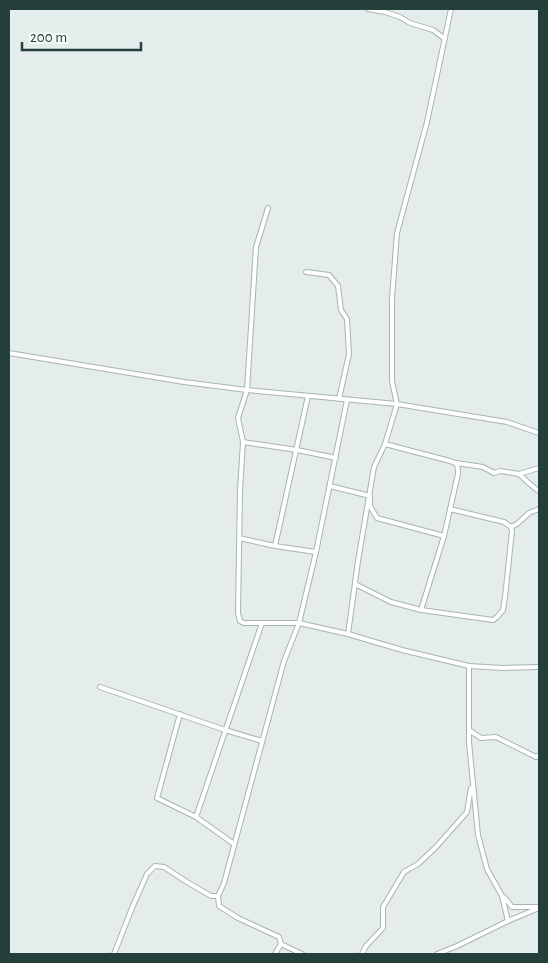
<svg xmlns="http://www.w3.org/2000/svg" width="548" height="963" font-family="'Alegreya Sans',sans-serif">
  <rect width="100%" height="100%" fill="#e4edeb"/>
  <g fill="none" stroke-linecap="round" stroke-linejoin="round">
    <!-- minor casing -->
    <g stroke="#a7b5b3" stroke-width="6">
      <g id="minor">
        <polyline points="368,9 385,12 400,17 410,23 433,30 445,39"/>
        <polyline points="268,208 256,247 247,390 238,418 243,442 240,490 238,613 240,621 244,623 299,623 348,634 402,650 469,666 503,668 539,667"/>
        <polyline points="306,272 329,275 338,286 341,310 347,319 349,354 339,399"/>
        <polyline points="9,353 184,382 247,390 397,404 507,422 539,433"/>
        <polyline points="243,442 297,450 336,458"/>
        <path d="M385,444L450,461C458,463 458,466 458,474L444,536L421,610"/>
        <polyline points="456,463 483,467 494,473 500,471 519,474 539,468"/>
        <path d="M519,474C526,480 532,487 539,491"/>
        <polyline points="330,486 370,496 370,506 377,518 444,536"/>
        <polyline points="511,527 517,524 529,513 539,509"/>
        <polyline points="239,538 275,546 316,552"/>
        <polyline points="275,546 308,396"/>
        <polyline points="355,584 391,602 421,610 493,620 497,617 503,610 505,597 512,531 511,527 504,522 450,509"/>
        <polyline points="348,634 358,561 374,467 385,444 397,404 392,381 392,298 397,233 427,122 451,9"/>
        <polyline points="469,666 469,742 478,835 487,869 502,896 508,921"/>
        <polyline points="100,687 225,730 262,741"/>
        <polyline points="180,714 157,798 196,817 234,844"/>
        <polyline points="469,730 481,738 496,737 536,757 539,755"/>
        <polyline points="196,817 262,623"/>
        <polyline points="504,897 512,907 539,907"/>
        <polyline points="114,954 132,908 147,874 155,866 164,867 187,882 211,896 218,896"/>
        <polyline points="275,954 281,944"/>
        <polyline points="302,954 281,944 279,937 238,918 219,906 218,896 224,883 284,661 299,623 316,552 347,400"/>
        <polyline points="362,954 366,946 383,928 383,907 404,872 418,864 436,847 467,812 471,788"/>
        <polyline points="437,954 457,946 508,921 539,908"/>
      </g>
    </g>
    <!-- minor -->
    <use href="#minor" stroke="#fff" stroke-width="4"/>
  </g>
  <!-- border -->
  <rect width="548" height="963" fill="none" stroke="#243f3c" stroke-width="20"/>
  <!-- scale -->
  <path d="M22 42v8h119v-8" fill="none" stroke="#243f3c" stroke-width="2.5"/>
  <text x="30" y="42" font-size="15" fill="#243f3c" stroke="#f5faf8" stroke-width="4" paint-order="stroke">200 m</text>
</svg>
